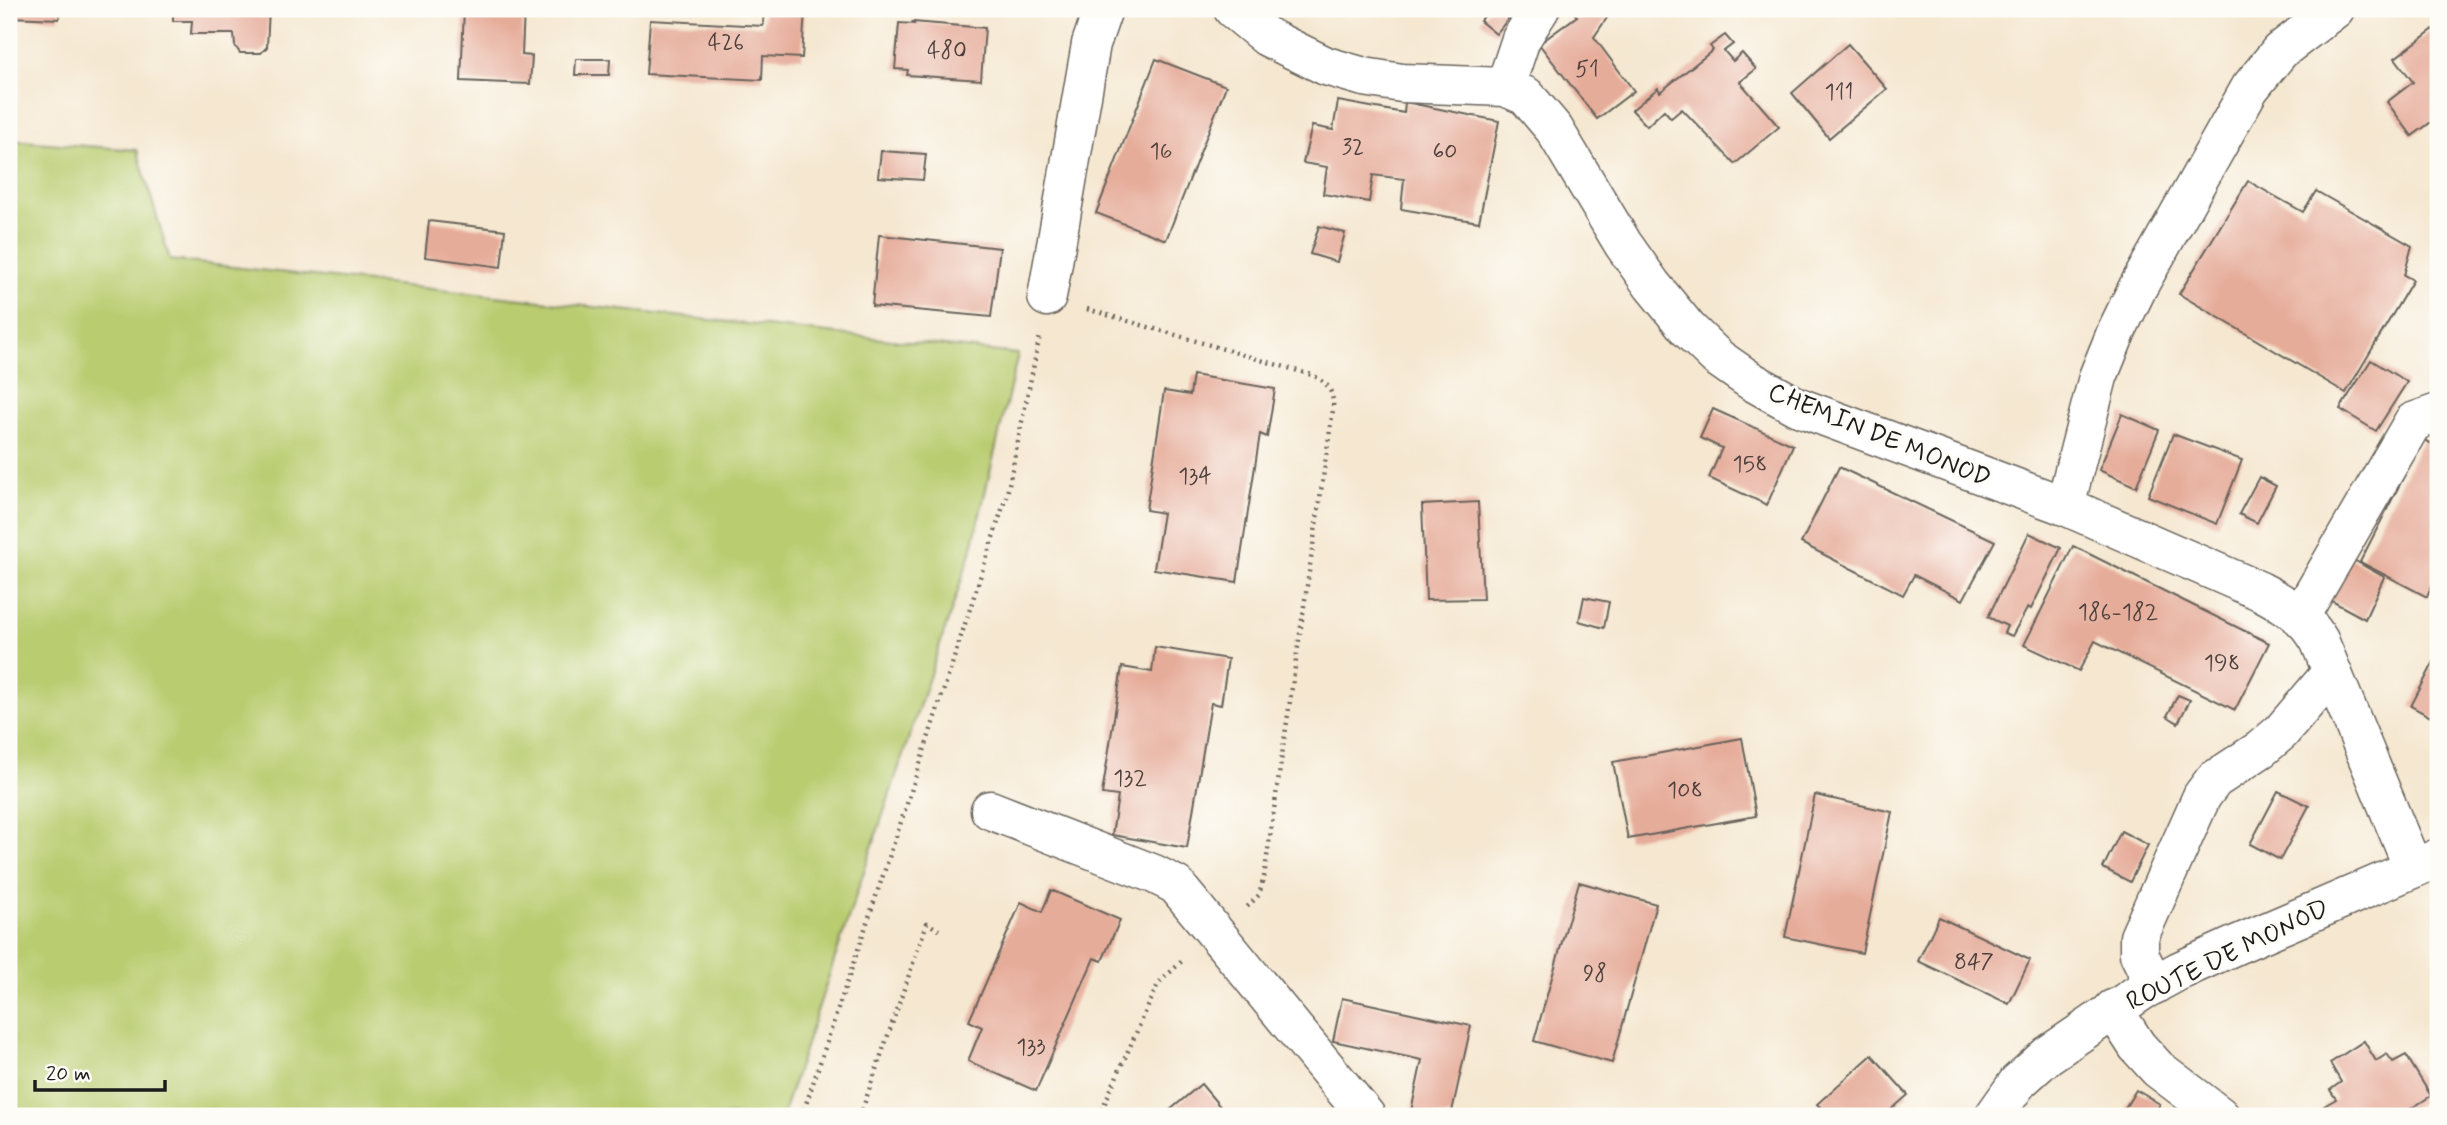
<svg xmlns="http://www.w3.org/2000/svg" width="2447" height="1125" font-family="Mynerve,sans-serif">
  <rect width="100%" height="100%" fill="#fdfcf7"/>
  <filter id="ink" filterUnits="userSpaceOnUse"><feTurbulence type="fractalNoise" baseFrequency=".0143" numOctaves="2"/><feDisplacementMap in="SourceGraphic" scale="14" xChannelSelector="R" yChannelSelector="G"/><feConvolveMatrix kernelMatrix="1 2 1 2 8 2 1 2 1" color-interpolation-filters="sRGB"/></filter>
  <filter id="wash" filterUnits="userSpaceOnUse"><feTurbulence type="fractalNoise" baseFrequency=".00686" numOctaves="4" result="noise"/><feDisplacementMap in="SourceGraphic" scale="28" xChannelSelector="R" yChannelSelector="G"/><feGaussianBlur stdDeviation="1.57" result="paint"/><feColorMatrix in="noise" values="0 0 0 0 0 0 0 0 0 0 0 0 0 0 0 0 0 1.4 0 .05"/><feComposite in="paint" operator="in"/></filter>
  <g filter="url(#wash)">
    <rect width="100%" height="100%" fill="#f5e7d0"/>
    <!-- green -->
    <polygon fill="#b9cc6f" stroke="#6a7446" stroke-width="2" points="9,140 137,150 170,260 1018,354 971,552 782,1116 9,1116"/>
    <g id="blocks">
      <!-- building -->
      <g fill="#e6ac9a">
        <polygon points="9,9 60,9 59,19 9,17"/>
        <polygon points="173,9 269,9 267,47 261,53 240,53 235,46 234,34 191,34 192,21 173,21"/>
        <polygon points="464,9 524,9 522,55 532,56 530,84 461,81"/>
        <polygon points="764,9 805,9 802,58 763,56 762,80 646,74 650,20 763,26"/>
        <polygon points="1490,9 1516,9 1496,34 1480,21"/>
        <polygon points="1571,9 1613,9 1594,37 1634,91 1597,119 1539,44 1577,16"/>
        <polygon points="913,22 985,28 981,80 907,75 908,70 895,69 899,23 914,24"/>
        <polygon points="2435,28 2438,33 2438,117 2412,136 2387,102 2413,82 2395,58"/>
        <polygon points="1725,35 1733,44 1724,51 1733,61 1742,53 1756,69 1740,82 1779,127 1735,164 1682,109 1671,118 1664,110 1647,126 1632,110 1658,88 1660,92 1713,50 1710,46"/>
        <polygon points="1848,44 1887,89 1829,138 1792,93"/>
        <polygon points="576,59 610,59 609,75 575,75"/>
        <polygon points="1156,59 1226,86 1166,240 1096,213"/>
        <polygon points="1338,101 1404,113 1405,102 1499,121 1479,222 1401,209 1404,179 1373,175 1369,202 1323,194 1327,167 1303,163 1312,126 1333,130"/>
        <polygon points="881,151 926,154 923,180 878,177"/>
        <polygon points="2248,181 2303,212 2316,191 2412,246 2404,275 2413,280 2346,393 2179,294"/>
        <polygon points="429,221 505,230 501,267 425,257"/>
        <polygon points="1319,226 1345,233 1337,262 1310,254"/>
        <polygon points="879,235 1000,248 991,317 872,306"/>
        <polygon points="2371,360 2407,382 2376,431 2340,409"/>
        <polygon points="1193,375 1275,389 1267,437 1260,434 1237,582 1154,569 1163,513 1146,510 1164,391 1190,395"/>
        <polygon points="1713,409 1793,445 1767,505 1709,478 1722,448 1700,438"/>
        <polygon points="2122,414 2159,430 2136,487 2099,470"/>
        <polygon points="2173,434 2242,460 2217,524 2148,496"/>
        <polygon points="2423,439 2438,447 2438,573 2427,597 2360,562"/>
        <polygon points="1839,467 1995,541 1963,600 1914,575 1903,595 1801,543"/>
        <polygon points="2259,477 2276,486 2257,523 2239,514"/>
        <polygon points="1478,502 1483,599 1426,600 1422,505"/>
        <polygon points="2029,533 2061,548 2031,609 2028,607 2012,636 2004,633 2007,626 1988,617"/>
        <polygon points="2073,546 2269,643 2235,710 2095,641 2079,671 2024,645"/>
        <polygon points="2350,558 2384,577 2365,619 2328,599"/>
        <polygon points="1584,597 1609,602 1604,628 1579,621"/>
        <polygon points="1155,647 1228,659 1221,705 1211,703 1187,848 1112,835 1118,796 1102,794 1122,667 1152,672"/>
        <polygon points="2438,654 2438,721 2411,706"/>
        <polygon points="2178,695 2190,700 2178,723 2167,716"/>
        <polygon points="1742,738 1756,816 1628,839 1613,762"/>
        <polygon points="2278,791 2309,806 2280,860 2250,844"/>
        <polygon points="1815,795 1892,812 1862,953 1785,937"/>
        <polygon points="2121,831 2148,845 2130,882 2103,868"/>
        <polygon points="1579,882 1656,904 1612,1063 1534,1041"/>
        <polygon points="1051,890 1120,920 1102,961 1094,958 1036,1091 968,1061 982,1027 969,1021 1021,902 1042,912"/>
        <polygon points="1939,917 2030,960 2009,1004 1918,961"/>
        <polygon points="1342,998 1471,1026 1451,1116 1410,1116 1422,1060 1333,1041"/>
        <polygon points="2364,1041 2376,1061 2387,1054 2393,1062 2406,1055 2431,1096 2399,1116 2330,1116 2324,1106 2336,1099 2330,1090 2341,1082 2330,1063"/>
        <polygon points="1872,1055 1908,1095 1884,1116 1828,1116 1817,1104"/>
        <polygon points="1201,1084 1228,1116 1163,1116"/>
        <polygon points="2136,1090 2160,1104 2153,1116 2120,1116"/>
      </g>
    </g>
  </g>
  <g filter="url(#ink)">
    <use href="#blocks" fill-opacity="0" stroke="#68635b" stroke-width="2"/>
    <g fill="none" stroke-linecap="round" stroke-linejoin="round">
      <!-- minor casing -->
      <g stroke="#68635b" stroke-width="41">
        <g id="minor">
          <path d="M1233,9L1267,37L1326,66L1364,77L1402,83L1505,87L1526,96L1554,129L1623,244L1652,285L1688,329L1718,358L1751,381L1796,406L2065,506L2260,591C2285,604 2304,615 2319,640L2413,868"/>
          <polyline points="1505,87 1521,39 1540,9"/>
          <polyline points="1047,297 1091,44 1103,9"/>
          <polyline points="2065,506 2098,377 2117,330 2138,287 2250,88 2280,51 2335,9"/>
          <polyline points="2301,615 2413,422 2438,413"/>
          <polyline points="990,810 1154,874 1176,885 1366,1116"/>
          <polyline points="2154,985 2139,954 2139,937 2202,796 2214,780 2261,749 2281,732 2332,672"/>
          <polyline points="2113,1009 2137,1046 2158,1069 2220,1116"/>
          <polyline points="1994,1116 2018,1082 2048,1055 2142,991 2179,971 2236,945 2438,858"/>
        </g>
      </g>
      <!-- path -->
      <g stroke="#68635b" stroke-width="4.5" stroke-dasharray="2 5" stroke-linecap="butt">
        <path d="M1087,309L1312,375C1329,382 1334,393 1333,410L1264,877L1259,895L1246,908"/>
        <polyline points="802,1116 905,810 1007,494 1040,335"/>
        <polyline points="860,1116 927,923 939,930"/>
        <polyline points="1099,1116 1158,984 1183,960"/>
      </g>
      <!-- minor -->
      <use href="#minor" stroke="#fff" stroke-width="38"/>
    </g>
  </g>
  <g text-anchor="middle" stroke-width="6" stroke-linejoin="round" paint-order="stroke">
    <!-- number labels -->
    <g font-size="23" fill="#4e403c">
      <text x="726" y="49">426</text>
      <text x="947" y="57">480</text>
      <text x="1587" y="76">51</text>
      <text x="1839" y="99">111</text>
      <text x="1353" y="154">32</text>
      <text x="1161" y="158">16</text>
      <text x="1445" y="158">60</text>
      <text x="1750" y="471">158</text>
      <text x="1195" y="483">134</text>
      <text x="2118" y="619">186-182</text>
      <text x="2222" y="670">198</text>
      <text x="1130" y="785">132</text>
      <text x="1685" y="797">108</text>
      <text x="1974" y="969">847</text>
      <text x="1595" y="980">98</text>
      <text x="1031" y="1054">133</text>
    </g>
    <!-- street labels -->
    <g font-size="26" fill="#1c1c1c" stroke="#fdfcf7">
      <text transform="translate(1880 434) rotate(22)" y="9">CHEMIN DE MONOD</text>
      <text transform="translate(2227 954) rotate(-26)" y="9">ROUTE DE MONOD</text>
    </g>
  </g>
  <!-- margin -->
  <rect width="2447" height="1125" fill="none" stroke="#fdfcf7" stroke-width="35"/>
  <!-- scale -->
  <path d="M35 1080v10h130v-10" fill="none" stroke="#1c1c1c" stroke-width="3.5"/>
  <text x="46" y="1080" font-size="21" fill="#1c1c1c" stroke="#fdfcf7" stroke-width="5" paint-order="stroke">20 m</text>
</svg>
